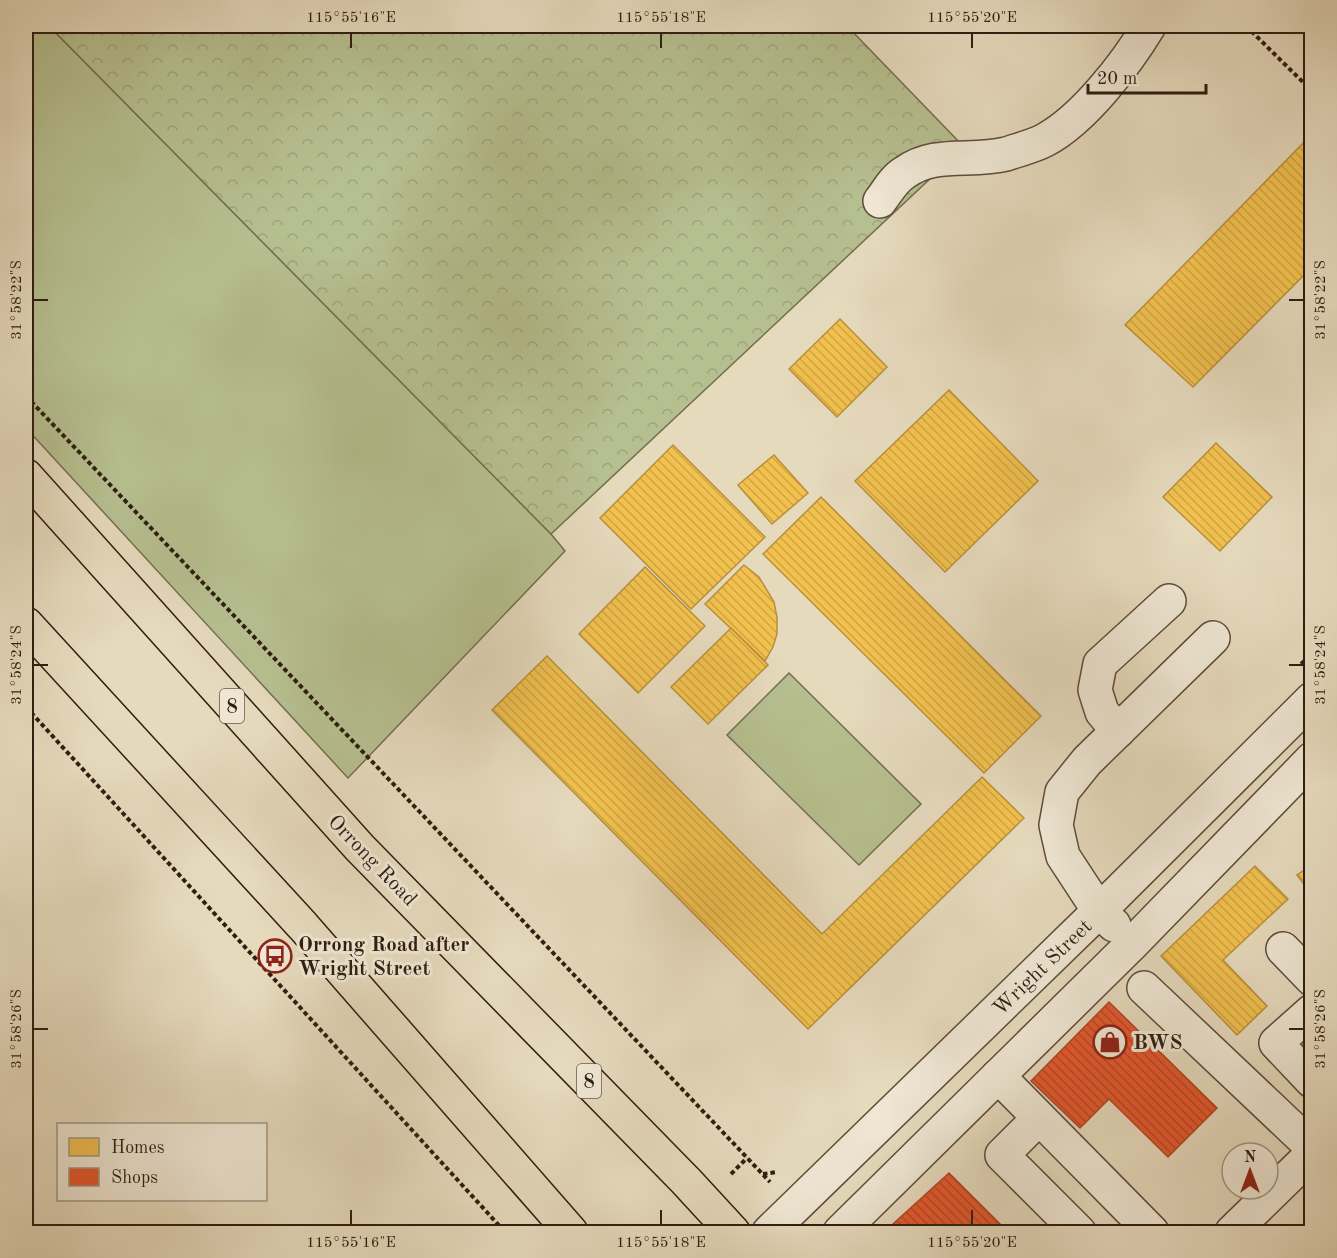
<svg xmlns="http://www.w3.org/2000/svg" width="1337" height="1258" font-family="'Old Standard TT',serif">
  <defs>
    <pattern id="park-crowns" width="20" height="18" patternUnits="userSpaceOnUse" patternTransform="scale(1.5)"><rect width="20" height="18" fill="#b6bf90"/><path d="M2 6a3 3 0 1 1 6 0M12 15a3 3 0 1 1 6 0" fill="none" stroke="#9da47b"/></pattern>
    <pattern id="homes-back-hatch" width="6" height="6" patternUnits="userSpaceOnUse" patternTransform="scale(1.5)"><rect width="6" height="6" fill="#f2c14e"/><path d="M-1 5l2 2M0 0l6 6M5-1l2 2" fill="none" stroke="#d0a543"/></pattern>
    <pattern id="shops-back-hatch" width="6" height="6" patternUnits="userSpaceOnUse" patternTransform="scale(1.5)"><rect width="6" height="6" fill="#e4572e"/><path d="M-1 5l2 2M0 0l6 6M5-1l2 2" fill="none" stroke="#b94726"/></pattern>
  </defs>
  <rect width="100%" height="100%" fill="#e6dabd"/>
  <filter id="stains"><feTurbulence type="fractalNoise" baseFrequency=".00333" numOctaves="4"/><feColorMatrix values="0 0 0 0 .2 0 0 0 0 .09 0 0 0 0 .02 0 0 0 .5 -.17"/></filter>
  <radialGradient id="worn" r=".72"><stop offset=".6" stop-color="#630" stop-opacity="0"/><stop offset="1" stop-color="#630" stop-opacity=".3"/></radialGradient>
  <!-- green -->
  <g fill="#b6bf90" stroke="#726e50" stroke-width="1.5">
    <polygon points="26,26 49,26 551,534 565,551 348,778 26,428"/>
    <polygon points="789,673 921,804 859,865 727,735"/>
  </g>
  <!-- park -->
  <polygon fill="url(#park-crowns)" stroke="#726e50" stroke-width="1.5" points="49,26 847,26 964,147 551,534"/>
  <!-- homes -->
  <g fill="url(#homes-back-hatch)" stroke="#b8903b" stroke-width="1.5">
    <polygon points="1312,134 1312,267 1193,387 1125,325"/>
    <polygon points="840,319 887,367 837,417 789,369"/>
    <polygon points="949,390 1038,481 945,572 855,481"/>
    <polygon points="1216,443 1272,497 1220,551 1163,497"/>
    <polygon points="673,445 765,537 691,609 600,518"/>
    <polygon points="774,455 808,493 772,524 738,485"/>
    <polygon points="821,497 1041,716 984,773 763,554"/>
    <polygon points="744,565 759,577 774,602 777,617 777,634 773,647 765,661 705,604"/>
    <polygon points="645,567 705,626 638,693 579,634"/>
    <polygon points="731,628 768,665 708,724 671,687"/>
    <polygon points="547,656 822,934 982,777 1024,818 808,1029 492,710"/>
    <polygon points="1312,865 1312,895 1297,875"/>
    <polygon points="1255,866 1288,899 1223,960 1267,1006 1237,1035 1161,956"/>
  </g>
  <!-- shops -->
  <g fill="url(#shops-back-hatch)" stroke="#ae4625" stroke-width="1.5">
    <polygon points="1109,1002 1217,1108 1168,1157 1109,1099 1080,1128 1031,1081"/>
    <polygon points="949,1173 1002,1226 995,1232 888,1232 893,1224"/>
  </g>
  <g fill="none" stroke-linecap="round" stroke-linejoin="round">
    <!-- minor casing -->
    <g stroke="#5d4c3b" stroke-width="36">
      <g id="minor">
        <path d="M880,201C887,192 894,179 904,173C935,150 971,163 1006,154C1018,150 1034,146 1045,140C1084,119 1126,64 1149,26"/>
        <polyline points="1118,731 1102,712 1095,690 1100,664 1169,601"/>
        <polyline points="1114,925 1099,911 1063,856 1056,825 1062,792 1087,761 1213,638"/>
        <polyline points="1283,949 1312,979"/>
        <polyline points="1144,988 1312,1147"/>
        <polyline points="1312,1011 1276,1043 1312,1081"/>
        <polyline points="998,1076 1152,1232"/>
        <polyline points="1039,1118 1002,1155 1079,1232"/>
        <polyline points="769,1232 1099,911 1312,699"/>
        <polyline points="840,1232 1133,943 1312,759"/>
        <polyline points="1232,1232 1312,1154"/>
      </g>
    </g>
    <!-- highway casing -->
    <g stroke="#2f1d10" stroke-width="36">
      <g id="highway">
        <polyline points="26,476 360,848 686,1181 733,1232"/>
        <polyline points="26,624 303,926 571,1232"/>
      </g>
    </g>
    <!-- path -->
    <g stroke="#2f1d10" stroke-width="4" stroke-dasharray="4.5 3" stroke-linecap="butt">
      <polyline points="1246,26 1312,91"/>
      <polyline points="26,396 770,1182"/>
      <polyline points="1301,664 1312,654"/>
      <polyline points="26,707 505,1232"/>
      <polyline points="731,1174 747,1158"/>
      <polyline points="763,1174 777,1172"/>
      <polyline points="26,1227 31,1232"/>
      <polyline points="671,1232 678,1226"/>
    </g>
    <!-- minor -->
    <use href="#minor" stroke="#efe7d4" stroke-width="33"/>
    <!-- highway -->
    <use href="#highway" stroke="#e6dabd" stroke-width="33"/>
  </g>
  <!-- ticks -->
  <path fill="none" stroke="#2f1d10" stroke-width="2" d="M351,33V48M661,33V48M972,33V48M33,300H48M1289,300H1304M33,665H48M1289,665H1304M33,1029H48M1289,1029H1304M351,1210V1225M661,1210V1225M972,1210V1225"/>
  <!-- icons -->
  <defs>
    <g id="bus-ring" transform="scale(1.725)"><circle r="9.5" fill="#efe7d4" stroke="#8f2418" stroke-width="1.5"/><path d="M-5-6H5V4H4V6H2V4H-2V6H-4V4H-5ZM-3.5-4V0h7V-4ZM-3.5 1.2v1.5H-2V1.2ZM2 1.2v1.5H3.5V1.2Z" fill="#8f2418"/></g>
    <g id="shop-ring" transform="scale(1.725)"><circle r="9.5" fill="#efe7d4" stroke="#8f2418" stroke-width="1.5"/><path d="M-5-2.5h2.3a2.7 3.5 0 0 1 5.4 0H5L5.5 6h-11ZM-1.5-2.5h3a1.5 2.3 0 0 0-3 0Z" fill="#8f2418"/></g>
  </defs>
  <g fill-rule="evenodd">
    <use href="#bus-ring" x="275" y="956"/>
    <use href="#shop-ring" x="1110" y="1042"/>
  </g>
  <g text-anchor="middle" stroke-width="6" stroke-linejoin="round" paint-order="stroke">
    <!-- shield labels -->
    <g fill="#efe7d4" stroke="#695a4b" stroke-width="1.5">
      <rect x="220" y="689" width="24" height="34" rx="4.5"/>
      <rect x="577" y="1064" width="24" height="34" rx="4.5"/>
    </g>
    <g font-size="20" font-weight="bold" fill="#2f1d10">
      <text x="232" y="713">8</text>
      <text x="589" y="1088">8</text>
    </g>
    <!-- street labels -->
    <g font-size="21" fill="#2f1d10" stroke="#efe7d4">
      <text transform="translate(373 860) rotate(46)" y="7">Orrong Road</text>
      <text transform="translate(1042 967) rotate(-44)" y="7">Wright Street</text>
    </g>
    <!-- poi labels -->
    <g font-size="21" font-weight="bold" fill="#2f1d10" stroke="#efe7d4" text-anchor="start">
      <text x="298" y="951">Orrong Road after<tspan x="298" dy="24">Wright Street</tspan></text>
      <text x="1133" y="1049">BWS</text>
    </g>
  </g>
  <!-- margin -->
  <rect width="1337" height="1258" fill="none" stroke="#e6dabd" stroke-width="66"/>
  <!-- legend -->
  <rect x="57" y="1123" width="210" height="78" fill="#efe7d4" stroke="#a29686" stroke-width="1.5"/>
  <rect x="69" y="1138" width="30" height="18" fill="#f2c14e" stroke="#a29686" stroke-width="1.5"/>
  <text x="111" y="1153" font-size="18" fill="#2f1d10">Homes</text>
  <rect x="69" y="1168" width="30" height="18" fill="#e4572e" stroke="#a29686" stroke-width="1.5"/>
  <text x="111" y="1183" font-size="18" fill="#2f1d10">Shops</text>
  <!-- north arrow -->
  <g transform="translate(1250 1171)"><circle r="28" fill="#efe7d4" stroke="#a29686" stroke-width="1.5"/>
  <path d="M0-4.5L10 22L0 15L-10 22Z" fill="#8f2418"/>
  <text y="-9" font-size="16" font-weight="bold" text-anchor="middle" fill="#2f1d10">N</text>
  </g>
  <!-- scale -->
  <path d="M1088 84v9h118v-9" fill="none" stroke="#2f1d10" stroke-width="3"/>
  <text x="1097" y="84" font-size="18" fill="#2f1d10" stroke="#efe7d4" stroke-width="4.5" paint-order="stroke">20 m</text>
  <rect x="33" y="33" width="1271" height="1192" fill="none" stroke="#2f1d10" stroke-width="2"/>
  <g font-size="15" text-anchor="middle" fill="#2f1d10">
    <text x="351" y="22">115°55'16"E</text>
    <text x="661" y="22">115°55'18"E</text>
    <text x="972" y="22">115°55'20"E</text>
    <text transform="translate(16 300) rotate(-90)" y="5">31°58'22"S</text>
    <text transform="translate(1320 300) rotate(-90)" y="5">31°58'22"S</text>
    <text transform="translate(16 665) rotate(-90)" y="5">31°58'24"S</text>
    <text transform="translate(1320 665) rotate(-90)" y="5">31°58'24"S</text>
    <text transform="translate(16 1029) rotate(-90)" y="5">31°58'26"S</text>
    <text transform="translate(1320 1029) rotate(-90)" y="5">31°58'26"S</text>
    <text x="351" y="1247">115°55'16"E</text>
    <text x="661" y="1247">115°55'18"E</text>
    <text x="972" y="1247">115°55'20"E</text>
  </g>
  <rect width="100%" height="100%" filter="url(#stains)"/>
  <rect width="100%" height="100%" fill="url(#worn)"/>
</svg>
